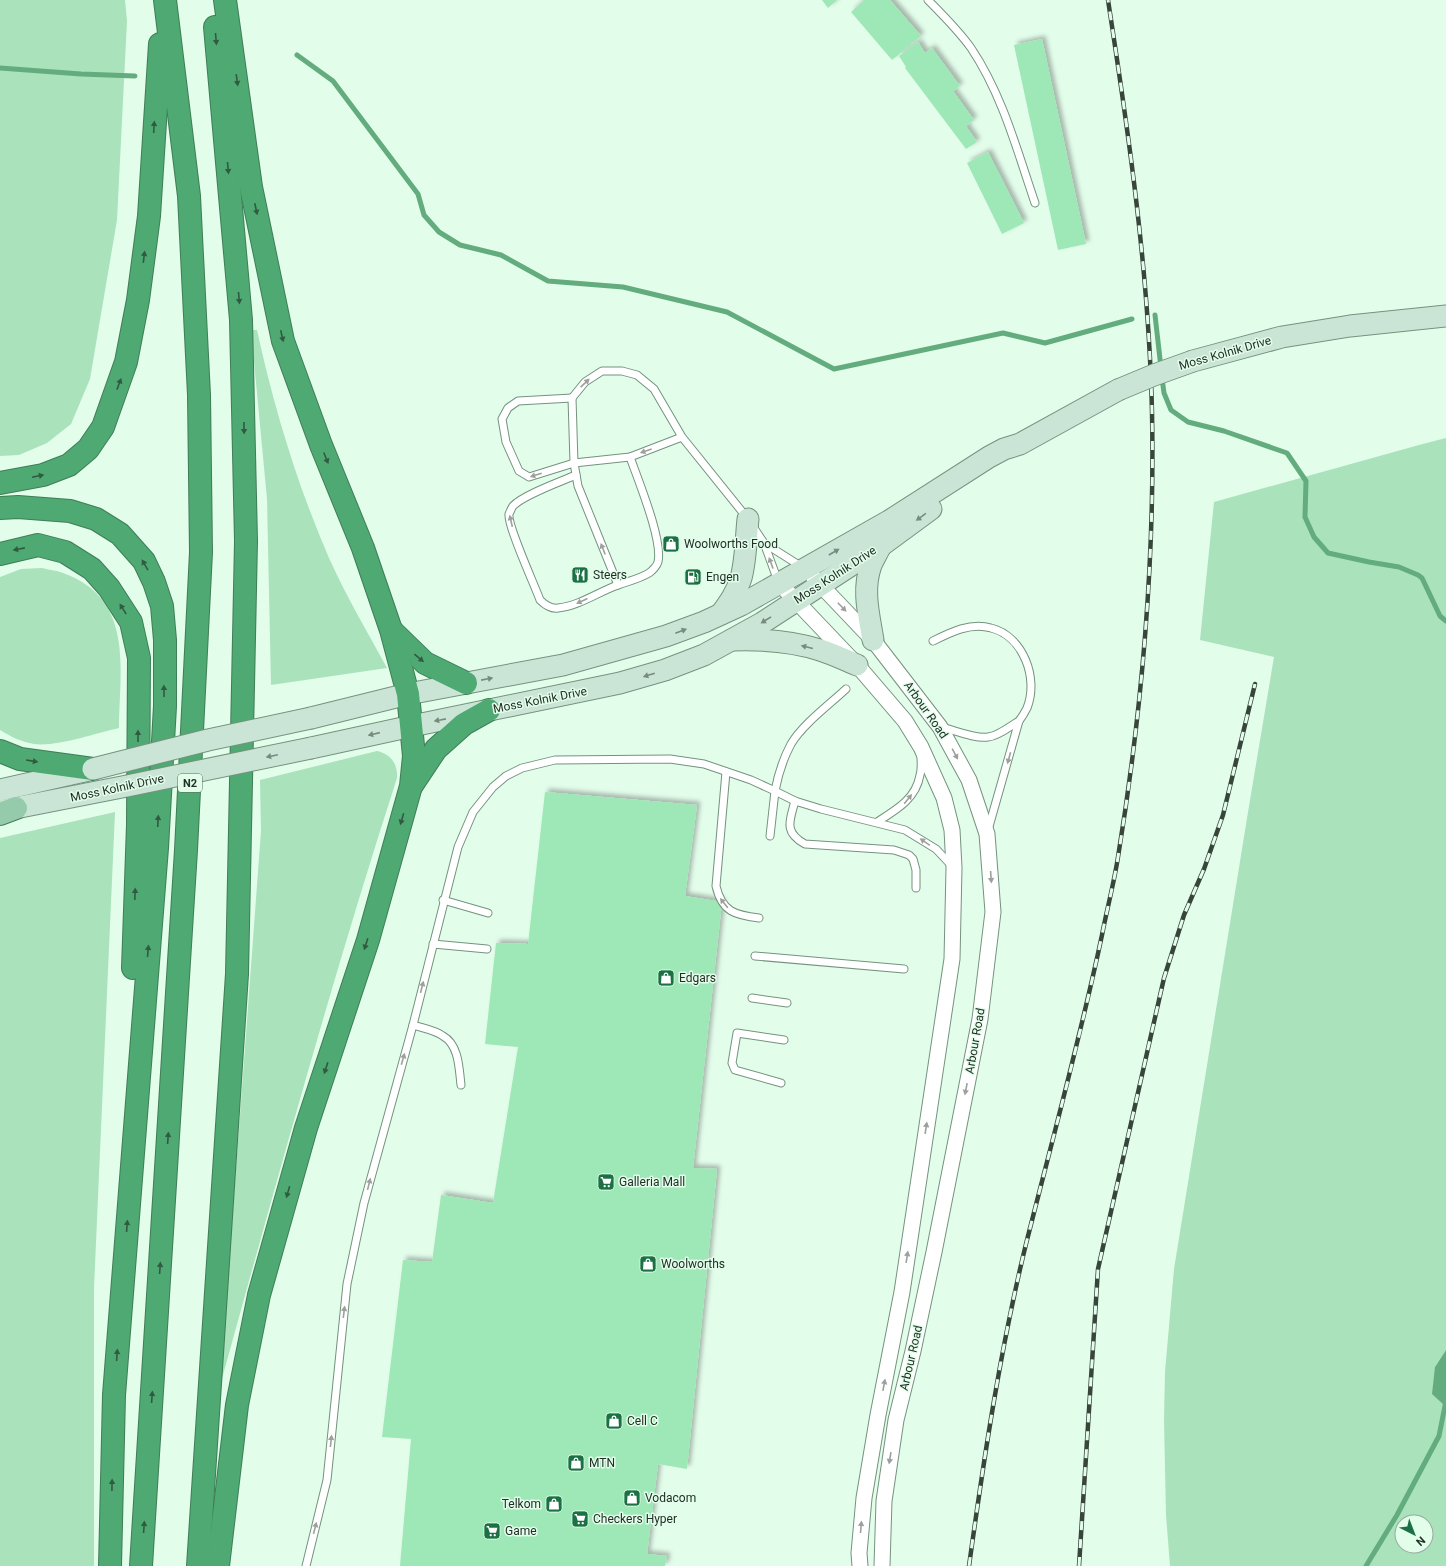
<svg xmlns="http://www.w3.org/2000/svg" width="1446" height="1566" font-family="Roboto,sans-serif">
  <defs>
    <filter id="shadow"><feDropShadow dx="3.5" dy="-3.5" stdDeviation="2" flood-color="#0004"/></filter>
  </defs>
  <rect width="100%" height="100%" fill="#e3fdeb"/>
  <!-- green -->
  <g fill="#aae2bc" fill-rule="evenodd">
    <polygon points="0,0 125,0 127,21 117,220 90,379 71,424 47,443 19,455 0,456"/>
    <path d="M251,330H257C274,408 297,484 329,558C346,596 367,631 387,668L271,685L267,499Z"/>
    <path d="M1446,438V1350L1435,1367L1444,1405H1446V1566H1170L1166,1515L1164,1420L1165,1372L1174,1269L1248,812L1274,657L1200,640L1214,502L1419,445ZM1402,1522H1426V1546H1402Z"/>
    <path d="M42,568C49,570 56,570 63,573C134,598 120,668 119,728C96,733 57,747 34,744C22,742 11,737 0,730V577L21,569Z"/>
    <path d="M377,751C391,754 398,764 397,778C332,979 276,1183 220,1386L261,831L260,780Z"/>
    <polygon points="115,812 94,1288 94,1566 0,1566 0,838"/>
  </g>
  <!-- water -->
  <polygon fill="#63ac7e" points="1446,1350 1446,1405 1444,1405 1432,1394 1435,1367"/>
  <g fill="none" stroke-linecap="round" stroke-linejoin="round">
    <!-- stream -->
    <g stroke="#63ac7e" stroke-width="5">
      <polyline points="297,55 333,81 418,194 424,215 439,232 460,245 501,255 548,281 623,287 727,312 834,369 1003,333 1045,343 1132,319"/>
      <polyline points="0,68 81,74 135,76"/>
      <polyline points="1155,315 1161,368"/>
      <polyline points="1162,378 1164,393 1171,410 1188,422 1224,431 1287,453 1306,481 1305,517 1314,537 1328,553 1369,562 1399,567 1418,575 1422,578 1440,616 1446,621"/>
      <polyline points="1366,1566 1397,1515 1439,1436 1446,1401"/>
    </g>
  </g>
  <!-- building -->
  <g fill="#9de8b6" filter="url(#shadow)">
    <polygon points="822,0 837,0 828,8"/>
    <polygon points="864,0 890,0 921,36 892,60 851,12"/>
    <polygon points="1042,39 1086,244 1058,250 1014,45"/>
    <polygon points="918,42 925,53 932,48 960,86 953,91 974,120 966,126 977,142 966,149 905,68 906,67 899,56"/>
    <polygon points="988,152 1024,223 1002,234 967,163"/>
    <polygon points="545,792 697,805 685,896 722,902 693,1168 717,1169 687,1469 658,1464 647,1554 667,1556 665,1566 400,1566 411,1439 382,1437 403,1260 432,1262 441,1195 493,1203 518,1047 485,1044 496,943 528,944"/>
  </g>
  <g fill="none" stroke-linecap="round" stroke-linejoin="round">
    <!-- service casing -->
    <g stroke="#74937e" stroke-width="9">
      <g id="service">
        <path d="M928,0C943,15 959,31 971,48C1002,94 1017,150 1035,203"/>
        <polyline points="572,398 518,401 508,408 502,419 506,442 519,471 529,477 574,463 578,486 618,585"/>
        <polyline points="682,437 630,457 574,463 572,398 585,382 602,371 622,371 637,375 654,389 682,437 748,519 764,543 778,581"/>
        <path d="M576,475C562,481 523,495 513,506C512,507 510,512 509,514C507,525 535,586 540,600C545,605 551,609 558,608C579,606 598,592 618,585C629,581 639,579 649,573C652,571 657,566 658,562C663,540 638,480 630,457"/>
        <polyline points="764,543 802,567"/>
        <path d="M933,641C951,632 971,622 991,628C1023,636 1039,678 1027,708C1025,712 1022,717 1019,721L988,830"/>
        <path d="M846,689C829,705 803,724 791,744C783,759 778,775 775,791L795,801L821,809L905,830L936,849L952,866"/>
        <path d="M941,727C954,730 975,739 988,737C999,736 1010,726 1019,721"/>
        <path d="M726,772L716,886C722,912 735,915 759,918"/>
        <path d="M795,801C790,820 783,832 805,844L894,850L909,855L913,859L916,870V888"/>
        <path d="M877,822C896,810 916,799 920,775C922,769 921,762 921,756"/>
        <polyline points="443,900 488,913"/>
        <polyline points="433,944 487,949"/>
        <polyline points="755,956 904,969"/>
        <polyline points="752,998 787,1003"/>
        <path d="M413,1025C422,1028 435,1030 443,1036C459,1045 459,1068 461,1085"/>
        <polyline points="781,1083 735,1070 732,1063 737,1033 784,1040"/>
        <polyline points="306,1566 327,1480 347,1284 364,1203 413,1025 458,847 473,812 493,787 506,776 522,768 555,760 670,759 704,764 751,780 775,791 770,836"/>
      </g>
    </g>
    <!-- minor casing -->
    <g stroke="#74937e" stroke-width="17">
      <g id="minor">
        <polyline points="814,578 873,640 940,727 969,780 987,834 993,912 980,1019 934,1252 913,1351 896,1420 884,1501 882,1566"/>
        <polyline points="779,583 857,665 905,721 921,747 944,798 952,830 954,868 952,959 902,1292 878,1415 864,1498 859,1553 860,1566"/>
      </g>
    </g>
    <!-- secondary casing -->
    <g stroke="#74937e" stroke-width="23">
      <g id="secondary">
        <polyline points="1193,361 1282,337 1350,326 1446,316"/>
        <path d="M721,614C729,603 737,592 741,578C746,560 746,538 748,519"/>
        <path d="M732,640C761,639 792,641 820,650C833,654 845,660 857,665"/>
        <path d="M873,640C869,615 862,590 871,565C874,558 878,552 881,545"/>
        <polyline points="311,718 408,694 563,665 666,636 704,622 741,605 889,521 989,457 1004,449 1020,444 1118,390"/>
        <polyline points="311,748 412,726 620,683 665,670 704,655 762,623 882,545 931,509"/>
        <polyline points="0,790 89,770"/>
        <polyline points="0,811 127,786"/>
      </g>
    </g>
    <!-- primary casing -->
    <g stroke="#3f7e57" stroke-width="24">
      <polyline id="primary" points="0,814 16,808"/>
    </g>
    <!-- motorway casing -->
    <g stroke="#3f7e57" stroke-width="24">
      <g id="motorway">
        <polyline points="0,483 43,475 69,465 88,449 103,427 126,362 138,300 149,216 160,44"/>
        <polyline points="0,508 18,507 70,511 96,519 120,534 144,561 154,582 162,606 165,640 165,706 157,848 114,1395 110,1566"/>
        <polyline points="0,554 38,545 65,552 92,569 109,588 131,622 139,658 138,825 133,968"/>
        <polyline points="392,631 425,663 466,683"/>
        <polyline points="0,751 20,759 93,769"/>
        <polyline points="412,785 436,749 464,724 489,710"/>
        <polyline points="141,1566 186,850 201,552 199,395 189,196 165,0"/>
        <polyline points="198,1566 237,974 246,541 241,320 215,27"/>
        <polyline points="218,1566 237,1405 259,1295 306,1128 368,940 411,786 414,756 408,694 391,630 363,548 321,445 283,341 251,187 225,0"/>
      </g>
    </g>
    <!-- service -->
    <use href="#service" stroke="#fff" stroke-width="7"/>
    <!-- minor -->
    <use href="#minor" stroke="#fff" stroke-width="15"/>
    <!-- secondary -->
    <use href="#secondary" stroke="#cae5d5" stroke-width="21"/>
    <!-- primary -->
    <use href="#primary" stroke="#95cbaa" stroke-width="22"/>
    <!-- motorway -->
    <use href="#motorway" stroke="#4ea972" stroke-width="22"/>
    <!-- rail casing -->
    <g stroke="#37453b" stroke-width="4.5">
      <g id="rail">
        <path d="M969,1566C984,1458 1000,1350 1026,1244C1052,1141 1080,1039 1102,935C1107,909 1114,883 1118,857C1142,710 1155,561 1152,412C1149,274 1129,136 1108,0"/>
        <polyline points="1079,1566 1098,1269 1164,978 1184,915 1204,869 1223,815 1255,684"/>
      </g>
    </g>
    <!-- rail -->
    <use href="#rail" stroke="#e3fdeb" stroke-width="3" stroke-dasharray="9" stroke-linecap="butt"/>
    <!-- secondary-bridge casing -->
    <g stroke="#74937e" stroke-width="23" stroke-linecap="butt">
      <g id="secondary-bridge">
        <polyline points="1118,390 1154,375 1193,361"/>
        <polyline points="93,769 208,740 311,718"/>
        <polyline points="127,786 311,748"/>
      </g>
    </g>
    <!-- secondary-bridge -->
    <use href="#secondary-bridge" stroke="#cae5d5" stroke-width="21"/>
  </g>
  <!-- one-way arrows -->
  <defs><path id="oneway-solid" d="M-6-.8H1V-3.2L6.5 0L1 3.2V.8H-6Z"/></defs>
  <g fill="#315a41">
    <use href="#oneway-solid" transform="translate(216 39) rotate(85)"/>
    <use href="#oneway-solid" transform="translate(237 80) rotate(82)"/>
    <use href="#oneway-solid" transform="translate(154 127) rotate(-87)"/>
    <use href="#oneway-solid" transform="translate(228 168) rotate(85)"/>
    <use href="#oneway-solid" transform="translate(256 209) rotate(78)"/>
    <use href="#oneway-solid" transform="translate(144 257) rotate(-83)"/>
    <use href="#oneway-solid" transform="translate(239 298) rotate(85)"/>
    <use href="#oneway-solid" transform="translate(282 336) rotate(77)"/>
    <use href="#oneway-solid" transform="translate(119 384) rotate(-70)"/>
    <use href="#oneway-solid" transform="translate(244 428) rotate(89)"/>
    <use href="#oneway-solid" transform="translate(326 458) rotate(68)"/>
    <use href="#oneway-solid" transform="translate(38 476) rotate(-12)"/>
    <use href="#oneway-solid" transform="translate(19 549) rotate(169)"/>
    <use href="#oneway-solid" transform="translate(145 565) rotate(-120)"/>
    <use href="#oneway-solid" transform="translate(123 609) rotate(-122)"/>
    <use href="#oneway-solid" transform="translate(419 658) rotate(40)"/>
    <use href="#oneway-solid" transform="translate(164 691) rotate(-91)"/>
    <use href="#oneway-solid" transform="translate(138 736) rotate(-90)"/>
    <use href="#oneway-solid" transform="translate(32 761) rotate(9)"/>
    <use href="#oneway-solid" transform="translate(402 819) rotate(106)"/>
    <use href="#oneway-solid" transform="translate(158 821) rotate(-87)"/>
    <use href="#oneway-solid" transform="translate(135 894) rotate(-88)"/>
    <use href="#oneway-solid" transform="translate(366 944) rotate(108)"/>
    <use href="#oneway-solid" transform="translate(148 951) rotate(-85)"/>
    <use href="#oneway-solid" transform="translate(326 1068) rotate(108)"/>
    <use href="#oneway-solid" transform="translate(168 1138) rotate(-86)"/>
    <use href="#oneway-solid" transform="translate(288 1192) rotate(106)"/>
    <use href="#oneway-solid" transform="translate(127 1226) rotate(-86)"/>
    <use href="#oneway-solid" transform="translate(160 1268) rotate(-86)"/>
    <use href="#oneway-solid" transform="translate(117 1355) rotate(-86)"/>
    <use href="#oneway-solid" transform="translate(152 1397) rotate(-86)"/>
    <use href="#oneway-solid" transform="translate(112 1485) rotate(-89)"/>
    <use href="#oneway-solid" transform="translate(144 1527) rotate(-86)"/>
  </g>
  <g fill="#9ca19d">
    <use href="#oneway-solid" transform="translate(585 383) rotate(-43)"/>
    <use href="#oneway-solid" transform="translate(646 451) rotate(161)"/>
    <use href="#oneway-solid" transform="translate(536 475) rotate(163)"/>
    <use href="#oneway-solid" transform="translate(511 521) rotate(-103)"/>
    <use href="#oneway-solid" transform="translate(603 549) rotate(-112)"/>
    <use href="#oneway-solid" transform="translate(771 563) rotate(-110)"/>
    <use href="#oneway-solid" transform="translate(582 601) rotate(156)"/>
    <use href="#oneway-solid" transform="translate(842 607) rotate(46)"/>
    <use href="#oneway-solid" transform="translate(955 754) rotate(62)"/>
    <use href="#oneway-solid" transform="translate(1009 758) rotate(105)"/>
    <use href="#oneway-solid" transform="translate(908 799) rotate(-51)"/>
    <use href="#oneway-solid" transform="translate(925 842) rotate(-146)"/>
    <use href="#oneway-solid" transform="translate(991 877) rotate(86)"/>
    <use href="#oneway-solid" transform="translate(724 903) rotate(-129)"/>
    <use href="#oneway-solid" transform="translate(422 987) rotate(-76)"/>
    <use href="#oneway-solid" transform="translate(403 1059) rotate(-74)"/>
    <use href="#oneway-solid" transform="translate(966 1089) rotate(101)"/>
    <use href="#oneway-solid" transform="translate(926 1128) rotate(-81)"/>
    <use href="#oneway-solid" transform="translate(369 1184) rotate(-76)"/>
    <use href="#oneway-solid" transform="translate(907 1257) rotate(-81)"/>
    <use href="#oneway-solid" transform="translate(344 1312) rotate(-83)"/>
    <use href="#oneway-solid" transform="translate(884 1385) rotate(-79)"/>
    <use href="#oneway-solid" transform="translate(331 1441) rotate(-84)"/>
    <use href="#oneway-solid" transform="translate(890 1458) rotate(99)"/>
    <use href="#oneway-solid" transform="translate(861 1527) rotate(-85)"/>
    <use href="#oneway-solid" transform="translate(315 1528) rotate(-76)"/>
  </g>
  <g fill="#768a7e">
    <use href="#oneway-solid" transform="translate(921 517) rotate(144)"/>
    <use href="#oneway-solid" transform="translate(834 552) rotate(-30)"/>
    <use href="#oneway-solid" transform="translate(766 620) rotate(148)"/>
    <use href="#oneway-solid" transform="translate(681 631) rotate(-21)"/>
    <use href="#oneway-solid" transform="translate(807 647) rotate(-166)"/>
    <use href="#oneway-solid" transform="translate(649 675) rotate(163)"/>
    <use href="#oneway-solid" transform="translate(487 679) rotate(-11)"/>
    <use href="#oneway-solid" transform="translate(440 720) rotate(169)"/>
    <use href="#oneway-solid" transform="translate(374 734) rotate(167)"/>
    <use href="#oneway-solid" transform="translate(272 756) rotate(168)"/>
  </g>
  <!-- icons -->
  <defs>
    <g id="shop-square" transform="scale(0.9)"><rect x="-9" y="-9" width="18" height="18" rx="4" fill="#1b7143" stroke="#e3fdeb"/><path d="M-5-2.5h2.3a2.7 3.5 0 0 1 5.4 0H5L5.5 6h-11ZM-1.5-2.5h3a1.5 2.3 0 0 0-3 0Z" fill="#fff"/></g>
    <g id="restaurant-square" transform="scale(0.9)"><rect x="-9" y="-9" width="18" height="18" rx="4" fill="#1b7143" stroke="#e3fdeb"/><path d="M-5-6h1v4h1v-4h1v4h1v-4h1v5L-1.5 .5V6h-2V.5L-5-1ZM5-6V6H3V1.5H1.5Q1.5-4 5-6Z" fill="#fff"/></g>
    <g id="fuel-square" transform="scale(0.9)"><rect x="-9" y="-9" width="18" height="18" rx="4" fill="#1b7143" stroke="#e3fdeb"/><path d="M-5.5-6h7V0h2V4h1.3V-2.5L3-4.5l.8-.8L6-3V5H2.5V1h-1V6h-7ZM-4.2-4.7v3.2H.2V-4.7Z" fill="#fff"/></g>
    <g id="supermarket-square" transform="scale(0.9)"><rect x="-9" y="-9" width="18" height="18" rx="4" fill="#1b7143" stroke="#e3fdeb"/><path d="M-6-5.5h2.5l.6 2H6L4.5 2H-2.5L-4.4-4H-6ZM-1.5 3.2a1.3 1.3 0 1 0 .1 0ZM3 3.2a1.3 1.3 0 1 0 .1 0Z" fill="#fff"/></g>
  </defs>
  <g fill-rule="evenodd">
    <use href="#shop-square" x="671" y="544"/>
    <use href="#restaurant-square" x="580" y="575"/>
    <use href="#fuel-square" x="693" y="577"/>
    <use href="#shop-square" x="666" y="978"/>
    <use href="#supermarket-square" x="606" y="1182"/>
    <use href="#shop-square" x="648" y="1264"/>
    <use href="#shop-square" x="614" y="1421"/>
    <use href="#shop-square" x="576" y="1463"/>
    <use href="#shop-square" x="632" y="1498"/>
    <use href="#shop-square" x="554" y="1504"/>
    <use href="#supermarket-square" x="580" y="1519"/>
    <use href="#supermarket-square" x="492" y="1531"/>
  </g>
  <g text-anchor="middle" stroke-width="3" stroke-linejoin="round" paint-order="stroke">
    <!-- shield labels -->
    <rect fill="#e3fdeb" stroke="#5c6d61" stroke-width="1" x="178" y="774" width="24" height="18" rx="3"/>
    <g font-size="11" font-weight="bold" fill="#222f26">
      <text x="190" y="787">N2</text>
    </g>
    <!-- street labels -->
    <g font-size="12" fill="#222f26" stroke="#e3fdeb">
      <text transform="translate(1225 353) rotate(-16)" y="4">Moss Kolnik Drive</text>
      <text transform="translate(835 575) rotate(-33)" y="4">Moss Kolnik Drive</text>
      <text transform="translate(540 700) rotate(-11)" y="4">Moss Kolnik Drive</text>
      <text transform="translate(926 710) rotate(55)" y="4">Arbour Road</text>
      <text transform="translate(117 788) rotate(-12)" y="4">Moss Kolnik Drive</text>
      <text transform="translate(975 1041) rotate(-80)" y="4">Arbour Road</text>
      <text transform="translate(911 1358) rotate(-77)" y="4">Arbour Road</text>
    </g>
    <!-- poi labels -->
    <g font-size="12" fill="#222f26" stroke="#e3fdeb" text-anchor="start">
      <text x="684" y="548">Woolworths Food</text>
      <text x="593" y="579">Steers</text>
      <text x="706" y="581">Engen</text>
      <text x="679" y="982">Edgars</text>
      <text x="619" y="1186">Galleria Mall</text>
      <text x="661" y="1268">Woolworths</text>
      <text x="627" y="1425">Cell C</text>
      <text x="589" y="1467">MTN</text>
      <text x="645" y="1502">Vodacom</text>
      <text x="541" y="1508" text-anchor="end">Telkom</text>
      <text x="593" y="1523">Checkers Hyper</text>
      <text x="505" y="1535">Game</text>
    </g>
  </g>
  <!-- north arrow -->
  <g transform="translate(1414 1534) rotate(138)"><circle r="19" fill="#e3fdeb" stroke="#96ab9c"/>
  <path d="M0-3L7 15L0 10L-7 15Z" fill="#1b7143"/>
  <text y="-6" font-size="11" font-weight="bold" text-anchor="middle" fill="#222f26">N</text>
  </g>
</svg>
